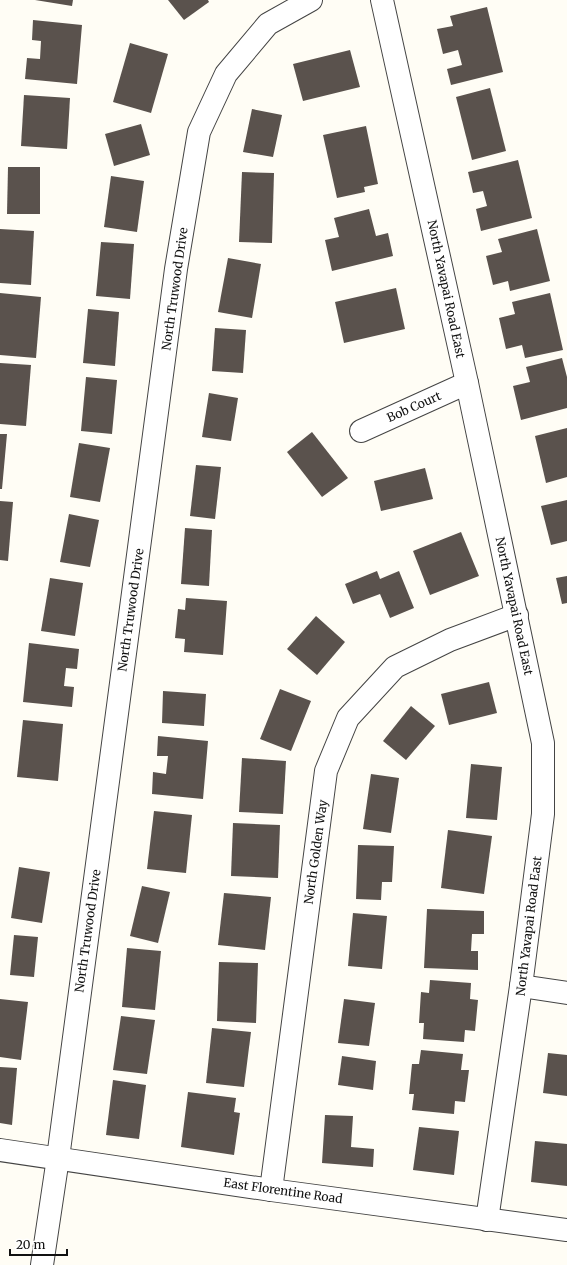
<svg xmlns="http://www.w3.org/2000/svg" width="567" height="1265" font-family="Merriweather,serif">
  <rect width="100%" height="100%" fill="#fffdf5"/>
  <!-- building -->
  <g fill="#5a524d">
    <polygon points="35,0 73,0 72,6"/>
    <polygon points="168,0 208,0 209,2 184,20"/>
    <polygon points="487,7 503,72 451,85 447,69 462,65 458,50 443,54 437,29 453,26 450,16"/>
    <polygon points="33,20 82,25 77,84 25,79 27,58 40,59 41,41 32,40"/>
    <polygon points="130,43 168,54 151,113 113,102"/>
    <polygon points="350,50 360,87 303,101 293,64"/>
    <polygon points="490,88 506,151 472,160 456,97"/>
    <polygon points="24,95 70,98 67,149 21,146"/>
    <polygon points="252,109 282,115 273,157 243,152"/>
    <polygon points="141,124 150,155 114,166 105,134"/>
    <polygon points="366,126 378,184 364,187 365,192 337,198 323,135"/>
    <polygon points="518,160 532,218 481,231 476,209 487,206 483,191 473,193 468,172"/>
    <polygon points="8,167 40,167 40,214 7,214"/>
    <polygon points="242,172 274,173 272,243 239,242"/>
    <polygon points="111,176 144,181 137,232 104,227"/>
    <polygon points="369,209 376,236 388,233 393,256 332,271 325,240 339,237 334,218"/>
    <polygon points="0,229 34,231 31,285 0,283"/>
    <polygon points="537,229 550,281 510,291 508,281 493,285 486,256 502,252 498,239"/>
    <polygon points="101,242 134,244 130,299 96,296"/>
    <polygon points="228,258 261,264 252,318 218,312"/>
    <polygon points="396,288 405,329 344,343 335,302"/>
    <polygon points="0,293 41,297 36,358 0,355"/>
    <polygon points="550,293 563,350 525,358 522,345 506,349 499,318 515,314 512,302"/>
    <polygon points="88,309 119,312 115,366 83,363"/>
    <polygon points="215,328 246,330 243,373 212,371"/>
    <polygon points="562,358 567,377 567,408 521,420 513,386 530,382 526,367"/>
    <polygon points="0,363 31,365 26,426 0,424"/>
    <polygon points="86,377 117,380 112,434 81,431"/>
    <polygon points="209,393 238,398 231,441 202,437"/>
    <polygon points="567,428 567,477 546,483 535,436"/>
    <polygon points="312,432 348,478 322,497 287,452"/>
    <polygon points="0,434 7,434 2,489 0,489"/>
    <polygon points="79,443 110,448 100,502 70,497"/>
    <polygon points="196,465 221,467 215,519 190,516"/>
    <polygon points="425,468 433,499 381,511 374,481"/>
    <polygon points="567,500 567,541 551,545 541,506"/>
    <polygon points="0,501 13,502 8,561 0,560"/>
    <polygon points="69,514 99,520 90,567 60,562"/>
    <polygon points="185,528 212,530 209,586 181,584"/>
    <polygon points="461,532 479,576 430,595 413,551"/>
    <polygon points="377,571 380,579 399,571 414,608 390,618 380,594 353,604 345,584"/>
    <polygon points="567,576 567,603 562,604 556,578"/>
    <polygon points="50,578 83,583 75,636 41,631"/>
    <polygon points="186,598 227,601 223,655 184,652 185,639 175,638 178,609 185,610"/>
    <polygon points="316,616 345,642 317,675 287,649"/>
    <polygon points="29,643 79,649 77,669 66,668 64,686 74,687 72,707 23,702"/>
    <polygon points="489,682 497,713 449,725 441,694"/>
    <polygon points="280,689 311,701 291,751 260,739"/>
    <polygon points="163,691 206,694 204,726 162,723"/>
    <polygon points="411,706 435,726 406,760 383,741"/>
    <polygon points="23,720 63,724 58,781 17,777"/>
    <polygon points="158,736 208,741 203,799 152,794 153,772 166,774 168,756 157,756"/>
    <polygon points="242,758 286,761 283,814 239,812"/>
    <polygon points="471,764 502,767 497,820 466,818"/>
    <polygon points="371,774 399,778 391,833 363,829"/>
    <polygon points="154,811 192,815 186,873 147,869"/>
    <polygon points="233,823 280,825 278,878 231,876"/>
    <polygon points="448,830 492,836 484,894 441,888"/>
    <polygon points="358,845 394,846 392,882 382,882 381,900 356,899"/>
    <polygon points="19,867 50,872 42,923 11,918"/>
    <polygon points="142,886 170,892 158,943 130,936"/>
    <polygon points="224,893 271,897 265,950 218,945"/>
    <polygon points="427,909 484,911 484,934 472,934 471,951 478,951 478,970 424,968"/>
    <polygon points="353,913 387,916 382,969 348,966"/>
    <polygon points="14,935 38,937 34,977 10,975"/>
    <polygon points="127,948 161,951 155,1010 122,1007"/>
    <polygon points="219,962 258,963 256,1023 217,1021"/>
    <polygon points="430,980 471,983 470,999 478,1000 475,1031 465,1030 464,1042 423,1039 424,1023 419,1023 421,992 429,993"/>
    <polygon points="0,999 28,1002 21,1060 0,1057"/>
    <polygon points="344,999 375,1003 369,1046 338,1043"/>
    <polygon points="121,1016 155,1020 147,1074 113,1070"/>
    <polygon points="212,1028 251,1032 244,1087 206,1083"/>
    <polygon points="421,1050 463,1054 461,1070 469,1070 465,1102 455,1101 454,1114 412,1110 414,1094 409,1094 412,1064 419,1064"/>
    <polygon points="548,1053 567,1055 567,1096 543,1093"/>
    <polygon points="342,1056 376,1061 373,1090 338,1085"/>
    <polygon points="0,1067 17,1068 12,1125 0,1123"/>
    <polygon points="113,1080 146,1085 139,1139 106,1135"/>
    <polygon points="188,1092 236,1098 234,1112 240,1113 234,1155 181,1147"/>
    <polygon points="325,1115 353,1116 351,1147 374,1149 373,1167 322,1163"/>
    <polygon points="419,1127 459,1131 454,1175 413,1170"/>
    <polygon points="535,1141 567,1144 567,1186 531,1182"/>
  </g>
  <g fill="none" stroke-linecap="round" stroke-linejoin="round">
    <!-- minor casing -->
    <g stroke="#444" stroke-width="24">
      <g id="minor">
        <polyline points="382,0 467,383 543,743 543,814 521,986 487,1220"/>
        <polyline points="361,431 467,383"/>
        <polyline points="521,986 567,993"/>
        <polyline points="0,1150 271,1190 567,1230"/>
        <polyline points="271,1190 326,771 348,718 395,667 450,640 517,615"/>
        <polyline points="42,1265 58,1158 176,269 199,132 226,74 268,24 311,0"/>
      </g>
    </g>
    <!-- minor -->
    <use href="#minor" stroke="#fff" stroke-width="22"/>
  </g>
  <g text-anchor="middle" stroke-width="4" stroke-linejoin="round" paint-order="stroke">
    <!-- street labels -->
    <g font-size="12" fill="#111" stroke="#fff">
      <text transform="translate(175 289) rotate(-82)" y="4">North Truwood Drive</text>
      <text transform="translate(446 289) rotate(78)" y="4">North Yavapai Road East</text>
      <text transform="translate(414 407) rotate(-24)" y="4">Bob Court</text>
      <text transform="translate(514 606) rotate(78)" y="4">North Yavapai Road East</text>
      <text transform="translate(131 610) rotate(-82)" y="4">North Truwood Drive</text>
      <text transform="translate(316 852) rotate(-82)" y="4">North Golden Way</text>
      <text transform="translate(529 926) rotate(-83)" y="4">North Yavapai Road East</text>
      <text transform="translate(88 931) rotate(-82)" y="4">North Truwood Drive</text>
      <text transform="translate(283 1191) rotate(8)" y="4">East Florentine Road</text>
    </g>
  </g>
  <!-- scale -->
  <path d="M10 1249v6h57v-6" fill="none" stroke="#111111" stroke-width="2"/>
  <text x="16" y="1249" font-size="12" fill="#111111" stroke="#ffffff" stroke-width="3" paint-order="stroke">20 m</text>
</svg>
